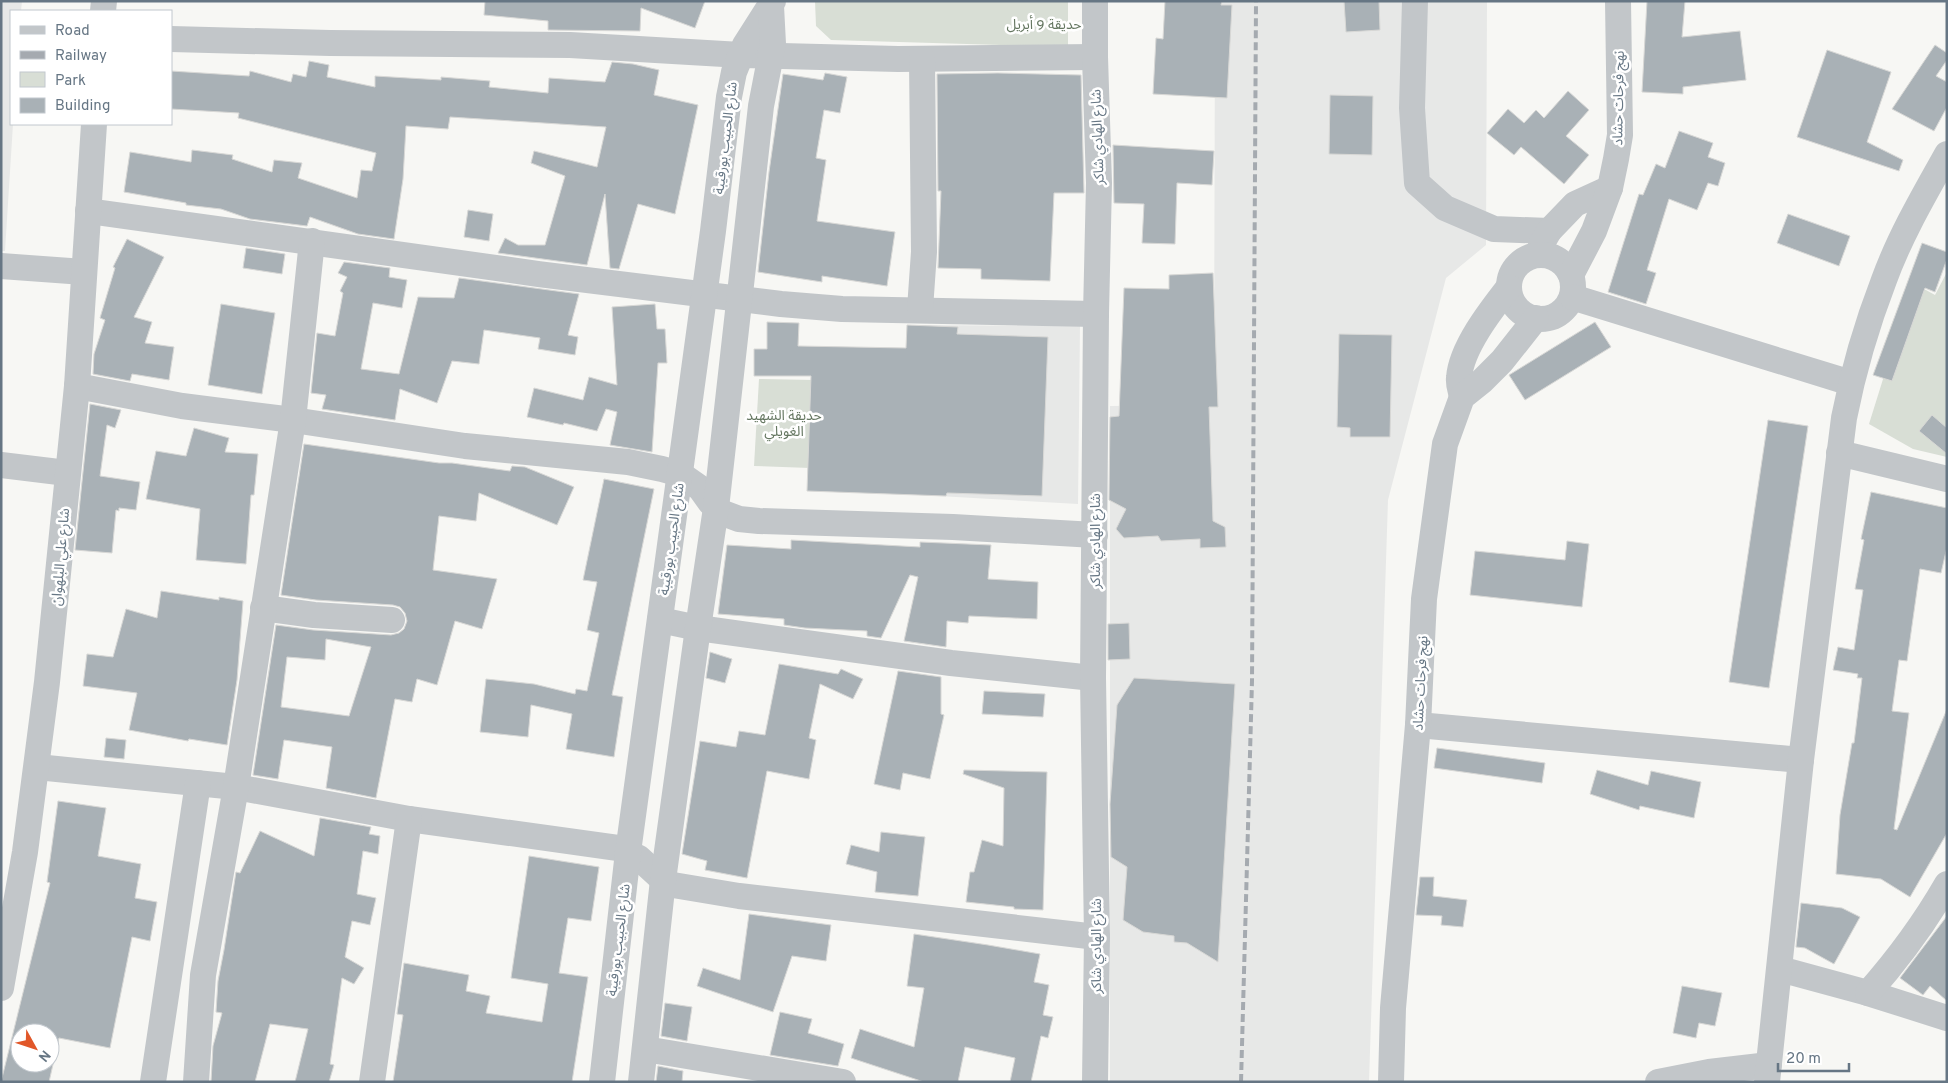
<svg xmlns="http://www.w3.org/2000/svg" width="1948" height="1083" font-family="Overpass,'Noto Sans Arabic',sans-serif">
  <rect width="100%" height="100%" fill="#f7f7f4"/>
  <!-- built -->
  <g fill="#e7e8e7">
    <polygon points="1,1 22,1 21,11 11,11 11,124 13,124 5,251 1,251"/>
    <polygon points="1215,1 1487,1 1486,245 1446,278 1388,500 1369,1082 1110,1082 1110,406 1214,405"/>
    <polygon points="913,325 1080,326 1078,504 903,494"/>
  </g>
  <!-- green -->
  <g fill="#d8ded5">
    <polygon points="815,1 1068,1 1068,47 831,40 816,26"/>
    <polygon points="1947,272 1947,457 1913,449 1869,424 1913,283 1935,295"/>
    <polygon points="759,379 814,380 810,468 754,466"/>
  </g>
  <!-- building -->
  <g fill="#a9b1b6" stroke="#d8d8d6" fill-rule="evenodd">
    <polygon points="485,1 705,1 695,28 641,8 640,31 548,30 548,21 484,15"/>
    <polygon points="1165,1 1222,1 1221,5 1232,5 1227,98 1153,94 1156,38 1163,39"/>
    <polygon points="1344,1 1379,1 1380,30 1346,32"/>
    <polygon points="1647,1 1685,1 1682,37 1740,31 1746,80 1683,87 1683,94 1642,92"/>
    <polygon points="1935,45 1947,53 1947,60 1936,76 1947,82 1947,107 1934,131 1892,109"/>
    <polygon points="1827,50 1891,72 1867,142 1903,160 1899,171 1797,137"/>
    <polygon points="309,61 329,65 327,77 375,87 375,76 441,80 441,77 490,81 489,87 548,93 549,78 605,82 612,62 633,64 659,70 654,95 698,105 675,214 638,204 619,269 610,268 605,194 587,265 498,253 505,238 518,245 545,245 565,176 531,163 534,151 597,167 606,127 450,117 448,129 406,126 403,179 394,239 358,234 310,217 307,226 250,219 221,209 186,205 186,203 124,192 130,152 191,162 192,150 233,155 232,159 272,172 274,160 302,163 298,178 357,198 361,170 372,171 376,153 238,118 239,113 171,109 171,71 249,76 250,71 291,82 293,74 306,77"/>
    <polygon points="825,73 847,77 840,113 824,110 816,158 826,160 817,221 895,232 887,286 822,276 822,282 758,272 769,172 783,74 823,80"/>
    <polygon points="998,73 1081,75 1084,193 1054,193 1050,281 981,279 981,269 938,268 941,191 938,191 937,74"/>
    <polygon points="1568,91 1589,110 1566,136 1589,155 1564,184 1521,147 1514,155 1487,133 1508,109 1524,123 1536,110 1544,118"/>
    <polygon points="1330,95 1373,96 1372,155 1329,154"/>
    <polygon points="1679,131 1713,143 1708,157 1725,163 1718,186 1708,183 1697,210 1669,199 1647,270 1656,273 1646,304 1608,292 1639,194 1643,195 1656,164 1665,168"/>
    <polygon points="1113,145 1214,151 1212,185 1177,183 1175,244 1142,243 1144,204 1114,203"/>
    <polygon points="468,210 493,214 489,241 464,237"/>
    <polygon points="1788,214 1850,236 1839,266 1777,243"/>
    <polygon points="127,239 164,257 134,317 152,322 145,343 174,347 169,380 132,374 130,381 93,374 94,354 105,320 100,318 115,268 113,267"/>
    <polygon points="1922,243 1947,252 1947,259 1935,292 1925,288 1892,381 1873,375"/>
    <polygon points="246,248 285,254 282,274 243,268"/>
    <polygon points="344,262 390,268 389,277 407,280 402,308 373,303 361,369 399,374 418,297 454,298 459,278 579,294 568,335 578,337 575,355 538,349 540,338 484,330 479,364 452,361 437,403 400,389 395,420 322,409 326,395 311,393 317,333 335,336 343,293 340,291 347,277 338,273"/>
    <polygon points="1213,273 1218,407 1209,407 1213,521 1225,527 1226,547 1200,548 1200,539 1161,541 1158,536 1124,538 1116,529 1126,509 1109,500 1110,417 1119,416 1124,288 1169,289 1169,275"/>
    <polygon points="221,304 275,313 262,394 208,385"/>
    <polygon points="655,304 657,329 665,329 667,363 658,363 652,452 610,445 617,412 606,409 597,431 564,423 563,425 527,417 534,388 583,400 589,377 617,385 612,307"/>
    <polygon points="767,322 799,323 798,346 906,348 907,325 958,327 957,334 1048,337 1042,496 947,493 946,496 807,491 811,376 754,376 754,349 767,349"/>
    <polygon points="1595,322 1611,347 1525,400 1509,375"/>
    <polygon points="1339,334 1392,335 1390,437 1350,437 1350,428 1337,427"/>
    <polygon points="90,404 121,410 115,428 107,425 100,476 140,482 136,510 119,508 119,511 116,510 112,553 75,550"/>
    <polygon points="1932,415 1947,428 1947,454 1919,431"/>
    <polygon points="1768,420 1808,426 1769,688 1729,682"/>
    <polygon points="194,428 229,438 225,452 258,454 254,495 251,495 246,564 196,560 200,509 146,499 156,451 186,456"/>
    <path d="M304,444L439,463H452L510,471L512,466L525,467L574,487L557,525L479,493L476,521L439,516L433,570L497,579L482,629L455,621L437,685L417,679L412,702L395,699L376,798L326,788L332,747L284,740L278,779L253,775L276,625L313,630L391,635L399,633L404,629L407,621L405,613L400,607L393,605L316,600L281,595ZM326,639L371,647L349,716L281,707L287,657L325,660Z"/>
    <polygon points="604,479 654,489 612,695 623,697 614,757 566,749 572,714 531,705 528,737 480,732 486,679 534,684 575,694 576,689 587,691 599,633 587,630 597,582 583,580"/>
    <polygon points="1871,492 1947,508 1947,547 1941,573 1920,569 1907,661 1899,660 1892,711 1909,713 1894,829 1897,830 1947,709 1947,833 1910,897 1881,879 1836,874 1840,815 1852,743 1854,743 1862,678 1857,678 1858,674 1833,670 1838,647 1854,650 1863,590 1855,589 1864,540 1861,539"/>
    <polygon points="791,540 920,547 920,542 991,545 988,579 1038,582 1037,619 969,616 968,623 947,621 946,647 904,641 918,577 910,575 881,638 867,636 867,631 805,628 784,625 784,619 718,614 727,545 791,549"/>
    <polygon points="1567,541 1589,544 1582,607 1470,595 1475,551 1565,560"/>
    <polygon points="161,591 219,600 219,597 243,601 237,680 227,745 189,739 188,741 129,730 137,693 83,686 87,654 113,657 126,609 157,618"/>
    <polygon points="1129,623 1130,659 1108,660 1108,624"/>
    <polygon points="710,652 732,659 725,683 706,678"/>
    <polygon points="779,664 838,674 841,669 863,679 853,699 820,684 809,738 816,740 809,779 767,771 747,878 705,870 707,861 682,854 700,741 736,747 739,731 765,735"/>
    <polygon points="898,671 941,677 941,714 944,715 930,779 903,773 900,790 874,784"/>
    <polygon points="1134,678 1235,684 1218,962 1187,943 1174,942 1174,936 1143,932 1123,920 1127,867 1111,857 1110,804 1117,705"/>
    <polygon points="984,691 1045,694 1043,717 982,714"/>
    <polygon points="106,738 126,740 124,759 104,757"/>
    <polygon points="1437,748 1545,763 1542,783 1434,768"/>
    <polygon points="964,770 1047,772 1043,910 1014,909 1014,907 966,902 970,872 974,872 982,840 1003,846 1004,788 963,774"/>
    <polygon points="1597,770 1648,785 1651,771 1701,782 1694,818 1640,806 1639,810 1590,794"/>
    <path d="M58,801L106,808L98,856L141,864L135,898L157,902L150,941L132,937L110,1048L59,1038L49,1082H1L50,883L47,882ZM20,1033H50V1063H20Z"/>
    <polygon points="320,818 371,827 369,834 380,836 378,854 363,851 357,894 376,898 370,925 352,921 345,957 364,968 354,984 342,978 330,1064 334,1065 329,1082 295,1082 308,1029 270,1024 255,1082 211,1082 213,1046 222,1013 216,1012 218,981 224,950 236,872 240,873 260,831 314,856"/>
    <polygon points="881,832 925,837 918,896 875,892 877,872 846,864 851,845 879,852"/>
    <polygon points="529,856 599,867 591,921 568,918 559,973 588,977 572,1082 393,1082 403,1015 397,1014 404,963 469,975 466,991 490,996 486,1013 542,1022 548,984 511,978"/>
    <polygon points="1420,877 1434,877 1433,896 1467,900 1463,927 1441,925 1442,916 1416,915"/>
    <polygon points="1801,903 1842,908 1860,917 1834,964 1805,948 1796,947"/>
    <polygon points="749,914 831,925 826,961 792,956 773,1012 697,986 703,968 740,980"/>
    <polygon points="1947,916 1947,1001 1930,986 1923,995 1900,978"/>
    <polygon points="914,934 988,945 1040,954 1034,982 1049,985 1043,1015 1053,1017 1048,1038 1041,1036 1031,1082 1010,1082 1015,1058 965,1047 958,1082 924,1082 851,1058 860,1029 914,1047 924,988 907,986"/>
    <polygon points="1682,986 1722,993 1715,1026 1699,1023 1696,1038 1673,1033"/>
    <polygon points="665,1003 692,1007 687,1041 661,1036"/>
    <polygon points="780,1012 812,1019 808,1033 844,1044 838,1066 770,1055"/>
    <polygon points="658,1066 683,1071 682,1082 656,1082"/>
  </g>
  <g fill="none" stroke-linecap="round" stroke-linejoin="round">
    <!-- minor -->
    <g stroke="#c2c6c9" stroke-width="26">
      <polyline points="1415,1 1412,108 1417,183 1445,208 1494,229 1549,231"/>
      <polyline points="103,11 104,1"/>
      <polyline points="171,39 330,43 570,45 741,55 898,59 1095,57"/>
      <polyline points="88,211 539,274 781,304 842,309 1096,314"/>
      <polyline points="1541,245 1549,231 1575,204 1610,188"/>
      <circle cx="1541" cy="287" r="32"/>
      <polyline points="1,266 84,272"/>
      <polyline points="1571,275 1594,231 1610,188 1616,159 1620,135 1618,1"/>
      <polyline points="1572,297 1851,383"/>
      <polyline points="920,309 924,252 922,59"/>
      <polyline points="77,386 182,406 293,420 465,446 628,462 662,469 680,474 700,488 710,502 723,513 739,519 759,521 953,527 1095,535"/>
      <path d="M1462,397C1461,391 1458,384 1459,378C1461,348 1491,310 1509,287"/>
      <polyline points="1839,453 1947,479"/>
      <polyline points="1,465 67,473"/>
      <polyline points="263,608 314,615 392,620"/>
      <polyline points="660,620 698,628 951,663 1093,678"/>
      <polyline points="1418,725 1801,760"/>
      <polyline points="37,767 236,787 409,819 618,848 639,858 663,880 673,885 739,896 1097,937"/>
      <polyline points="1780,969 1868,993 1947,1018"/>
      <polyline points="1,988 25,852 47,682 77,386 94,124"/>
      <path d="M1868,993C1898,959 1924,924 1947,884"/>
      <polyline points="645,1049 843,1082"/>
      <polyline points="153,1082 198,783"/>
      <polyline points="196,1082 203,975 236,787 293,420 312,241"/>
      <polyline points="372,1082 409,819"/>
      <polyline points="602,1082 628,852 713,231 729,97 734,72 745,45 773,1"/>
      <polyline points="641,1082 663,880 698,628 716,508 761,106 773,44 771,6"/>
      <polyline points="1095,1082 1097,937 1093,678 1096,314 1099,183 1095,57 1095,1"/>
      <polyline points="1391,1082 1393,1008 1418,725 1424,599 1445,444 1462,397 1482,381 1502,361 1536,318"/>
      <polyline points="1658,1082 1709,1072 1769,1065"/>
      <path d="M1767,1082L1801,760L1844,418C1853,372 1867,324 1884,280C1900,236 1924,195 1947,154"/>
    </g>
    <!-- rail -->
    <polyline stroke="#a5aab0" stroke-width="4" stroke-dasharray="8 4" stroke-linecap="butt" points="1241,1082 1252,681 1256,1"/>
  </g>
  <g text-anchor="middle" stroke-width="5" stroke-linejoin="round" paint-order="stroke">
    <!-- park labels -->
    <g font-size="14" fill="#657761" stroke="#fff">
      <text x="1044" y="29">حديقة 9 أبريل</text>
      <text x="784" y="420">حديقة الشهيد<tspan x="784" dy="16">الغويلي</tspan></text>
    </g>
    <!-- street labels -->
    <g font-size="14" fill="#667684" stroke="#fff">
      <text transform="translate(1618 98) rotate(-89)" y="5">نهج فرحات حشاد</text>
      <text transform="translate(1097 137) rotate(-92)" y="5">شارع الهادي شاكر</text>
      <text transform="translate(725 138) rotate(-83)" y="5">شارع الحبيب بورقيبة</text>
      <text transform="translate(671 539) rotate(-82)" y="5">شارع الحبيب بورقيبة</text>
      <text transform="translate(1095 541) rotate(-90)" y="5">شارع الهادي شاكر</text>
      <text transform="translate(60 557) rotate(-85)" y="5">شارع علي البلهوان</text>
      <text transform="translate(1420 683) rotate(-87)" y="5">نهج فرحات حشاد</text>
      <text transform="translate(618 940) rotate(-83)" y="5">شارع الحبيب بورقيبة</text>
      <text transform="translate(1096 946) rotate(-90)" y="5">شارع الهادي شاكر</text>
    </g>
  </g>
  <!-- border -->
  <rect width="1948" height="1083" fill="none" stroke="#667684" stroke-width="5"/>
  <!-- legend -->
  <rect x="10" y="10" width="162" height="115" fill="#ffffff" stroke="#c2c8ce"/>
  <rect x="20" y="26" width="25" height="8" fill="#c2c6c9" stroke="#c2c8ce"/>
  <text x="55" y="35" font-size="15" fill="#667684">Road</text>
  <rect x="20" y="51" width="25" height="8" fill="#a5aab0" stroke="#c2c8ce"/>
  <text x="55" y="60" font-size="15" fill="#667684">Railway</text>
  <rect x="20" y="72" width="25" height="15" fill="#d8ded5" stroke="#c2c8ce"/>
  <text x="55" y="85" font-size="15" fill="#667684">Park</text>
  <rect x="20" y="98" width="25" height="15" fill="#a9b1b6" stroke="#c2c8ce"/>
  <text x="55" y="110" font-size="15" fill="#667684">Building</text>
  <!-- north arrow -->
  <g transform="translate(35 1048) rotate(130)"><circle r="24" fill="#ffffff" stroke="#c2c8ce"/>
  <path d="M0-4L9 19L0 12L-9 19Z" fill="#e15729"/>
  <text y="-8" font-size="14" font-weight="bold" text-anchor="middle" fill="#667684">N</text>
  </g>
  <!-- scale -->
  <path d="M1778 1063v8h71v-8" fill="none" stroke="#667684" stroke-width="2.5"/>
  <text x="1786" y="1063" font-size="15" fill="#667684" stroke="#ffffff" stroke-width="4" paint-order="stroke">20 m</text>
</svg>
